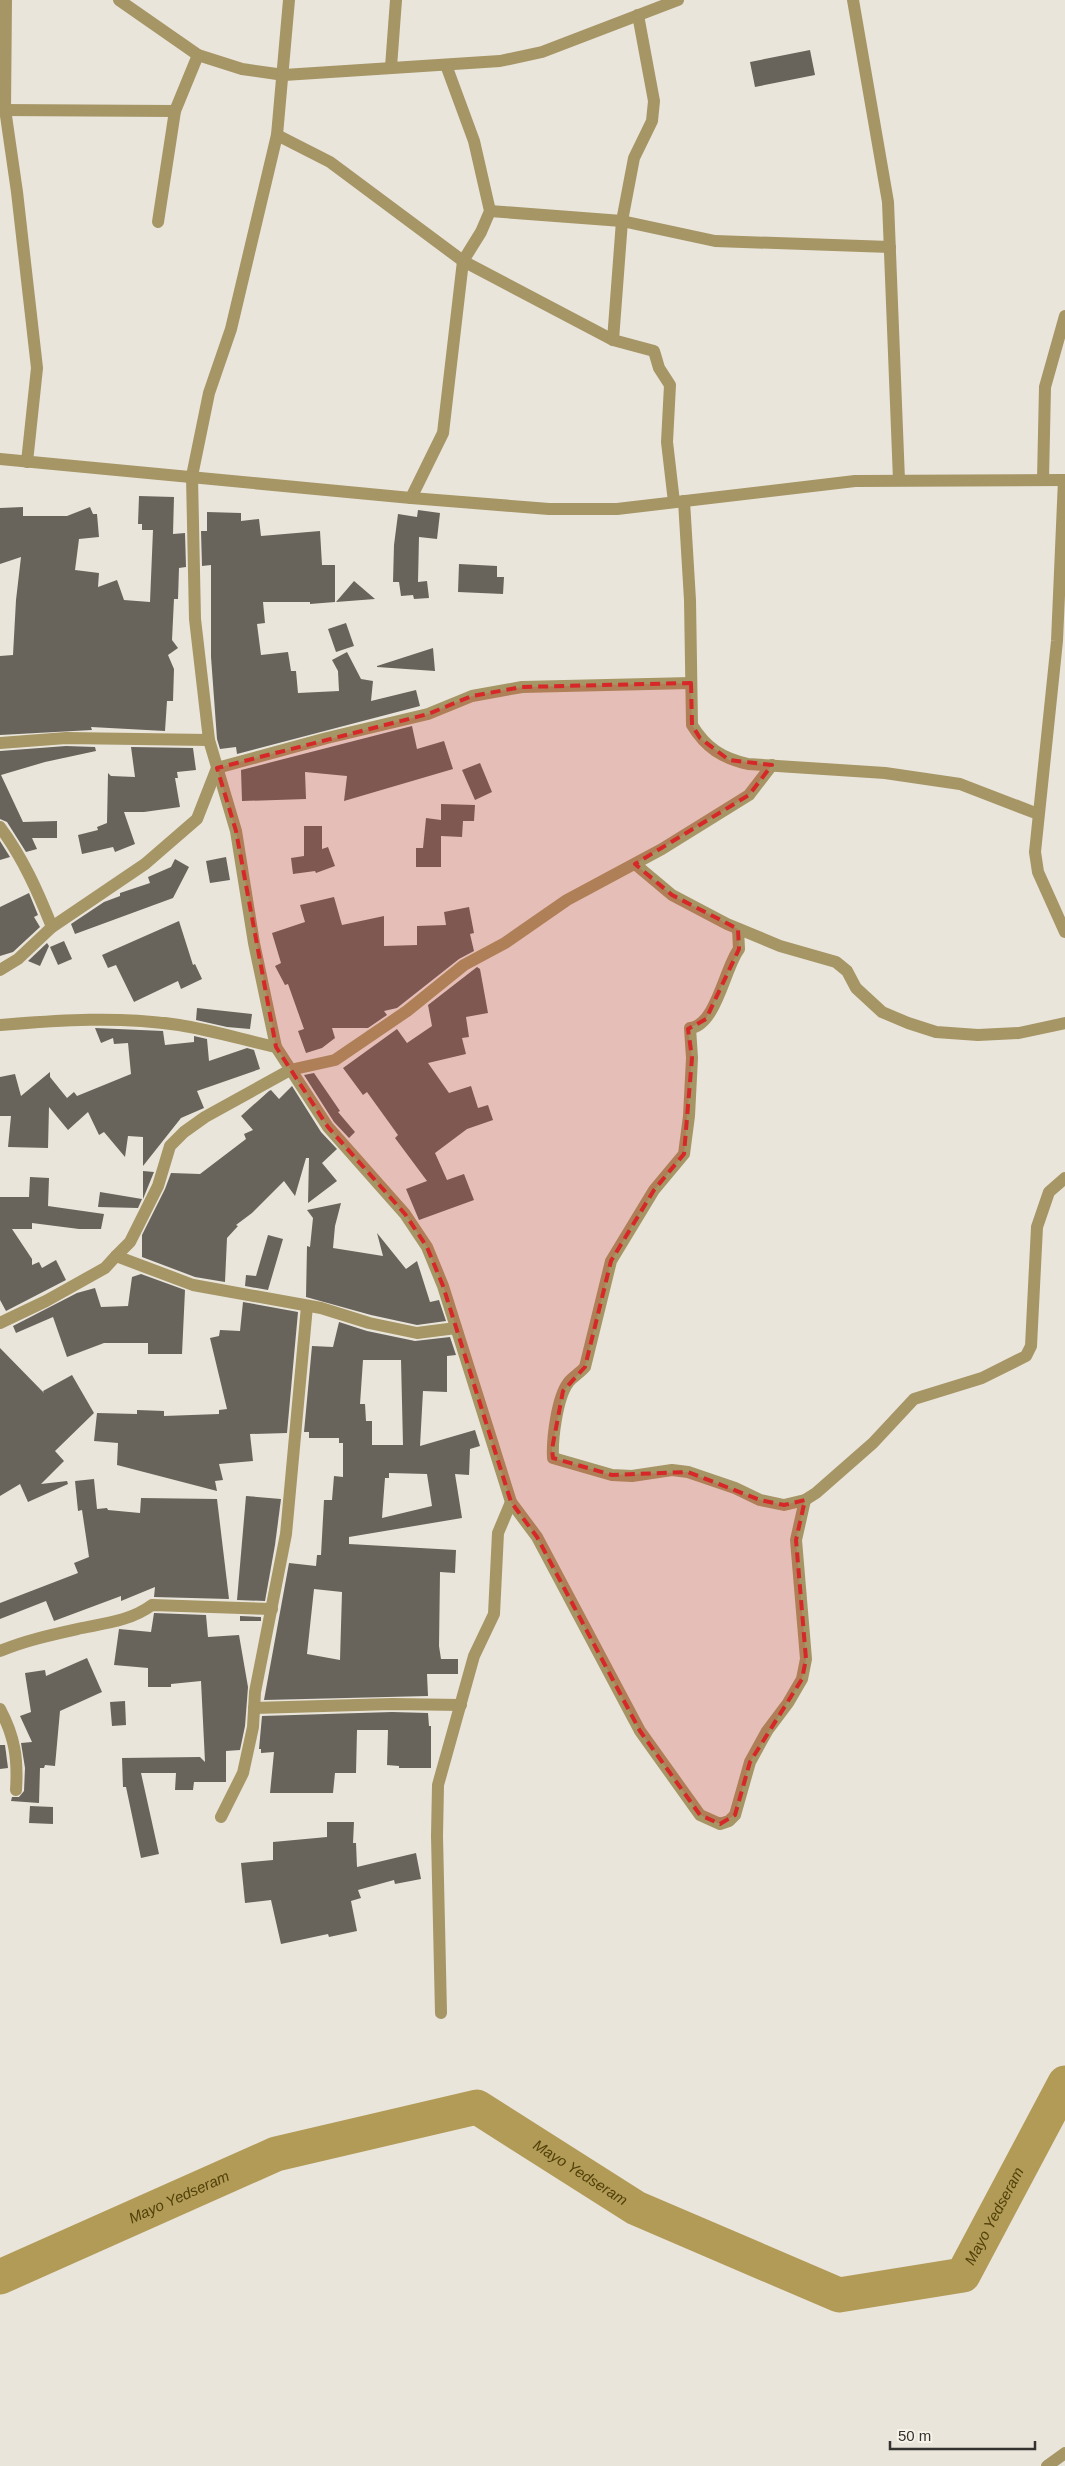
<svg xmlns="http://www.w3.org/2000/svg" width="1065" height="2466" font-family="Arial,sans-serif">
  <rect width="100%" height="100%" fill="#e9e5db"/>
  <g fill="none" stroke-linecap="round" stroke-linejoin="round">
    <!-- river -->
    <path stroke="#b29a57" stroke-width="35" id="s1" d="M0,2277L276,2154L477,2107L636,2208L839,2295L963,2275L1065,2083"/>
  </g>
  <!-- building -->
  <g fill="#68645c" fill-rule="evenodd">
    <polygon points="810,50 815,75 755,87 750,62"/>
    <polygon points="139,496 174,497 173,534 185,533 186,567 179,568 178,599 174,599 172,640 178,648 168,655 174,669 173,701 167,701 165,731 91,727 92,730 0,735 0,656 13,655 16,600 21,557 0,564 0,508 23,507 23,516 67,516 90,507 93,514 97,514 99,537 79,539 75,570 99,573 98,587 117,580 124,600 150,602 153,530 142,530 142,524 138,524"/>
    <polygon points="418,510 440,513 437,539 419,537 418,582 427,581 429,598 414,599 413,595 401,596 399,582 393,582 394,545 398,514 417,517"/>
    <polygon points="207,512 241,513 241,521 259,519 261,536 320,531 322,565 335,565 335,602 310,604 310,602 263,602 265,623 257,624 261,655 288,652 291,671 296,671 298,693 339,691 338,671 332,660 347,652 361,679 373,681 371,701 416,690 420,706 237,754 236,747 220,749 217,739 211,657 211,565 202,566 201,531 207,531"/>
    <polygon points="459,564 497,566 497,577 504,577 503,594 458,592"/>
    <polygon points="354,581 375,599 336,602"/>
    <polygon points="346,623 354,646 336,652 328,629"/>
    <polygon points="433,648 435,671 377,667 377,666"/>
    <polygon points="412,726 417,749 444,741 453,769 344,801 347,776 305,772 306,799 242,801 241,770"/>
    <polygon points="66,746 95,747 96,751 45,762 1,775 23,822 57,821 57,838 32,838 37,849 26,852 7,822 0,819 0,751"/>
    <polygon points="131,747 193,748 196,770 177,772 178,778 175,778 180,807 144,812 124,812 135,844 115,852 113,847 82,854 78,835 98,830 97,827 107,823 108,773 111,776 135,777"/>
    <polygon points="480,763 492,792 475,800 462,770"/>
    <polygon points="441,804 475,805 474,821 463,821 462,837 441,836 441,867 416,867 416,848 423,848 426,818 441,820"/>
    <polygon points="304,826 322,826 322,849 328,847 335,866 316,873 315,871 293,874 291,858 304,856"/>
    <polygon points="0,841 10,857 0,860"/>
    <polygon points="226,857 230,880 210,883 206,861"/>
    <polygon points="175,859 189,867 173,898 75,934 71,924 104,902 120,896 120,893 150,883 148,877 171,867"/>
    <polygon points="29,893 38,915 34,917 40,927 13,952 0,956 0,907"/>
    <polygon points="334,897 342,925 384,916 384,946 417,945 417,926 446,925 444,912 469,907 474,933 470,934 474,951 459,959 397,1008 384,1011 387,1015 368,1028 332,1028 335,1038 322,1048 306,1053 298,1031 304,1029 288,984 285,985 275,966 281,963 272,933 305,922 300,905"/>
    <polygon points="179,921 193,965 195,964 202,979 181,989 178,981 134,1002 116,965 108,968 102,955"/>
    <polygon points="64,941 72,959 58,965 50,947"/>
    <polygon points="47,943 49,946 40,966 28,961"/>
    <polygon points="477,967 480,969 488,1013 466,1017 469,1037 462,1038 466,1054 428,1063 449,1093 471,1086 478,1108 488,1105 493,1120 467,1129 435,1153 447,1180 464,1174 474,1200 419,1220 406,1189 427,1181 395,1138 398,1135 367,1092 363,1095 343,1068 397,1029 407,1043 432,1026 428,1005"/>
    <polygon points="197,1008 252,1014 250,1029 227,1027 196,1020"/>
    <polygon points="95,1028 163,1031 165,1045 194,1042 194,1036 207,1039 209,1061 247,1048 254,1050 260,1069 197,1091 204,1108 181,1118 143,1166 143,1137 128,1136 125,1157 104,1132 99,1135 88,1112 68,1130 49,1107 48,1148 8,1147 11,1116 0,1116 0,1077 15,1074 21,1096 50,1072 50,1077 67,1098 74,1092 77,1096 131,1074 128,1043 114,1044 113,1038 101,1043"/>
    <polygon points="314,1073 340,1111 338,1112 355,1132 349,1138 334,1122 304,1075"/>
    <polygon points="292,1086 321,1132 337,1149 322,1163 337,1181 308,1203 309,1158 306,1158 295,1196 284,1181 252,1213 236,1225 238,1226 227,1238 225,1282 195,1277 142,1257 142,1235 165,1189 171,1173 200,1174 246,1139 244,1134 253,1130 241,1116 269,1091 271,1090 279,1099"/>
    <polygon points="143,1171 154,1172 143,1199"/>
    <polygon points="30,1177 49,1178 48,1206 104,1214 101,1229 79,1229 32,1223 32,1229 12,1229 32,1259 32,1265 39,1262 42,1268 56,1260 66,1280 6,1311 0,1300 0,1197 29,1197"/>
    <polygon points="100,1192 142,1199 138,1208 98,1207"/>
    <polygon points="341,1203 335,1226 333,1248 383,1256 377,1233 406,1269 417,1261 430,1302 439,1300 446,1321 417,1325 371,1315 306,1297 307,1246 310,1247 313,1218 307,1210"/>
    <polygon points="268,1235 283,1239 268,1290 245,1286 246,1275 256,1276"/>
    <polygon points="141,1274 185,1290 182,1354 148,1354 148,1343 104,1343 67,1357 53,1317 16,1333 13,1326 77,1293 95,1288 101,1307 128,1306 132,1277"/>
    <polygon points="243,1302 298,1312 287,1433 250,1434 253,1461 219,1464 223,1480 215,1481 217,1491 117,1465 118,1443 94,1441 97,1413 137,1414 137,1410 164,1411 164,1416 219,1414 219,1410 227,1409 210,1338 219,1336 220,1330 240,1331"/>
    <path d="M339,1322L367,1331L415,1341L450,1337L456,1355L447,1356V1392L423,1391L420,1446L475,1430L480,1446L470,1449L469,1475L455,1474L462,1518L349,1537V1544L456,1550L455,1573L440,1572L439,1646L441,1659H458V1674H427L428,1696L264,1700L289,1563L316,1566L317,1555H321L324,1500H332L334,1476L343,1477V1443H339V1438H309V1432H304L312,1346L333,1347ZM363,1360H401L403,1445H372V1421H366L365,1404H360ZM389,1473L427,1474L432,1506L382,1518L385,1478H389ZM314,1589L342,1592L340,1660L307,1654Z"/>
    <polygon points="0,1348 44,1393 43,1391 72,1375 94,1413 55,1451 64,1461 41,1484 67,1481 68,1484 28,1502 20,1484 0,1496"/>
    <polygon points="94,1479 97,1509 107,1508 108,1510 140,1513 141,1498 217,1499 229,1599 154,1597 155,1587 121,1601 121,1596 54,1621 46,1601 0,1619 0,1603 78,1573 74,1563 89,1557 82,1510 78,1511 75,1481"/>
    <polygon points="246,1496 281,1499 275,1545 265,1601 237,1600"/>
    <polygon points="154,1613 206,1615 208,1637 239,1635 248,1687 245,1726 240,1750 226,1751 226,1782 194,1782 193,1790 175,1790 176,1773 141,1773 159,1854 141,1858 126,1787 123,1787 122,1758 200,1757 205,1762 201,1681 171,1684 171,1687 148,1687 148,1668 114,1665 119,1629 151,1632"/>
    <polygon points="240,1616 261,1617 261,1621 240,1621"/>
    <polygon points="87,1658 102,1692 60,1711 55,1766 45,1765 44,1768 40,1768 39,1803 11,1801 12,1797 19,1797 24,1791 25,1768 21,1743 32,1742 20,1716 31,1712 25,1673 45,1670 46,1676"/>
    <polygon points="125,1701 126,1725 112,1726 110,1702"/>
    <polygon points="392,1712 428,1713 429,1726 431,1726 431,1768 399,1768 399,1766 387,1765 388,1730 357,1730 356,1773 335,1773 333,1793 270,1793 274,1752 261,1753 261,1749 259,1749 262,1716"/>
    <polygon points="0,1745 5,1745 8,1768 0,1769"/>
    <polygon points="30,1806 53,1807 53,1824 29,1823"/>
    <polygon points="327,1822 354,1822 353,1843 356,1843 357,1867 416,1853 421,1879 395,1884 394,1880 358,1890 361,1898 351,1901 357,1931 329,1937 328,1934 281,1944 271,1900 245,1903 241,1863 273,1860 273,1842 327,1837"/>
  </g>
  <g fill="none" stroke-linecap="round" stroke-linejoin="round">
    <!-- minor -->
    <g stroke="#a69565" stroke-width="12">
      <polyline points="6,0 5,109 17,192 37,368 27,462"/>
      <polyline points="119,0 198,55 242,69 284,75 500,61 542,52 678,0"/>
      <polyline points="289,0 277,135 231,329 209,393 192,476 195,619 209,740 236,831 254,943 276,1047 328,1127 405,1214 427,1247 443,1286 511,1502 537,1537 640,1731 700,1815 720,1824 729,1821 735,1815 750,1762 767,1731 788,1703 802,1679 806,1659 796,1540 805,1500"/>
      <polyline points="853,0 888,202 899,480"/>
      <polyline points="391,67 396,0"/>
      <polyline points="0,110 175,111"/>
      <polyline points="277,135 330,162 463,261 613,340 654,351 659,368 670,385 667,442 674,502"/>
      <polyline points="490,211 622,221 715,241 890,247"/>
      <polyline points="158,222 175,111 198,55"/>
      <polyline points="613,340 622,221 634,158 652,121 654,101 638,15"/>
      <polyline points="1043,480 1045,387 1065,316"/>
      <polyline points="1064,480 1057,641 1035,852 1038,872 1065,932"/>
      <polyline points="411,498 443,433 463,261 481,232 490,211 474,141 446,65"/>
      <path d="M684,501L690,600L692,725C706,748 722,758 748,764L885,773L960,784L1038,814"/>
      <polyline points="0,743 66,738 209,740"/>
      <polyline points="217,768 327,738 428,714 472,696 522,687 691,683"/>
      <path d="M0,827C23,858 38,892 52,927"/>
      <polyline points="635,864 672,895 727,924 780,946 836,962 847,971 856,988 882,1012 908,1023 936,1032 978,1035 1019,1033 1065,1023"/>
      <path d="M738,929L739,949C725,967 716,1026 690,1028L692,1058L689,1116L684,1154L654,1190L611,1261L585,1367C580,1373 571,1378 568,1383C557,1398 552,1439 553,1458L612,1475L632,1476L672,1470L688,1472L735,1488L760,1500L784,1505L805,1500L816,1493L873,1443L914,1399L982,1378L1026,1356L1031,1346L1037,1227L1049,1192L1065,1178"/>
      <polyline points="0,970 18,959 52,927 145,864 197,819 217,768"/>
      <path d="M0,1025C60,1020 119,1016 179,1025C211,1030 244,1040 276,1047"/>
      <polyline points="116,1256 193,1285 321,1308 369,1323 417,1333 456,1328"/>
      <polyline points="0,1323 46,1301 105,1268 116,1256 130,1242 158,1186 170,1146 184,1132 205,1117 290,1070 335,1060 407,1011 464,965 505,943 567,900 662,849 749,795 772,765"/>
      <path d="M0,1651C26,1640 55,1634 82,1628C107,1623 132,1620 152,1605L272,1609"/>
      <polyline points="254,1708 392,1704 461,1705"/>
      <path d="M0,1709C15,1737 18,1759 16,1790"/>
      <polyline points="221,1817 243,1773 253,1727 255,1692 286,1534 307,1306"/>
      <polyline points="441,2013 437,1836 438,1785 474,1656 494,1614 498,1533 511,1502"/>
      <polyline points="1047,2466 1065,2453"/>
    </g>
    <!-- tertiary -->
    <polyline stroke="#a69565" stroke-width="12" points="0,459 411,498 549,509 617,509 855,481 1065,480"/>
  </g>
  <!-- marked area -->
  <path fill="#d62828" fill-opacity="0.2" stroke="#d62828" stroke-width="4" stroke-dasharray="10 6" stroke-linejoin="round" d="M691,683L692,725L700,738L729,760L772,765L749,795L635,864L672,895L738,929L739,949L706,1019L688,1029L692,1058L684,1154L654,1190L611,1261L585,1367L563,1391L552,1449L553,1458L612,1475L688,1472L760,1500L784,1505L805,1500L796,1540L806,1659L802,1679L750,1762L735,1815L720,1824L700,1815L640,1731L537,1537L511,1502L443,1286L427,1247L405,1214L328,1127L276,1047L236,831L217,768L428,714L472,696L522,687Z"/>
  <g text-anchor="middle" stroke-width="5" stroke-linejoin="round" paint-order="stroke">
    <!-- water labels -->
    <g font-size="15" font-style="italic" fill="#514008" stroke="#f6f2e8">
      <text dy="5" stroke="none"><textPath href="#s1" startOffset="631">Mayo Yedseram</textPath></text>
      <text dy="5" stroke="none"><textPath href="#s1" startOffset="196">Mayo Yedseram</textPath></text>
      <text dy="5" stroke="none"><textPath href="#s1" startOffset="1110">Mayo Yedseram</textPath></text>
    </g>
  </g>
  <!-- scale -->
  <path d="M890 2441v8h145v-8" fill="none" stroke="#34322f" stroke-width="2.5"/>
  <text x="898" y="2441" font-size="15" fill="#34322f" stroke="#f6f2e8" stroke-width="4" paint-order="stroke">50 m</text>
</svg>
